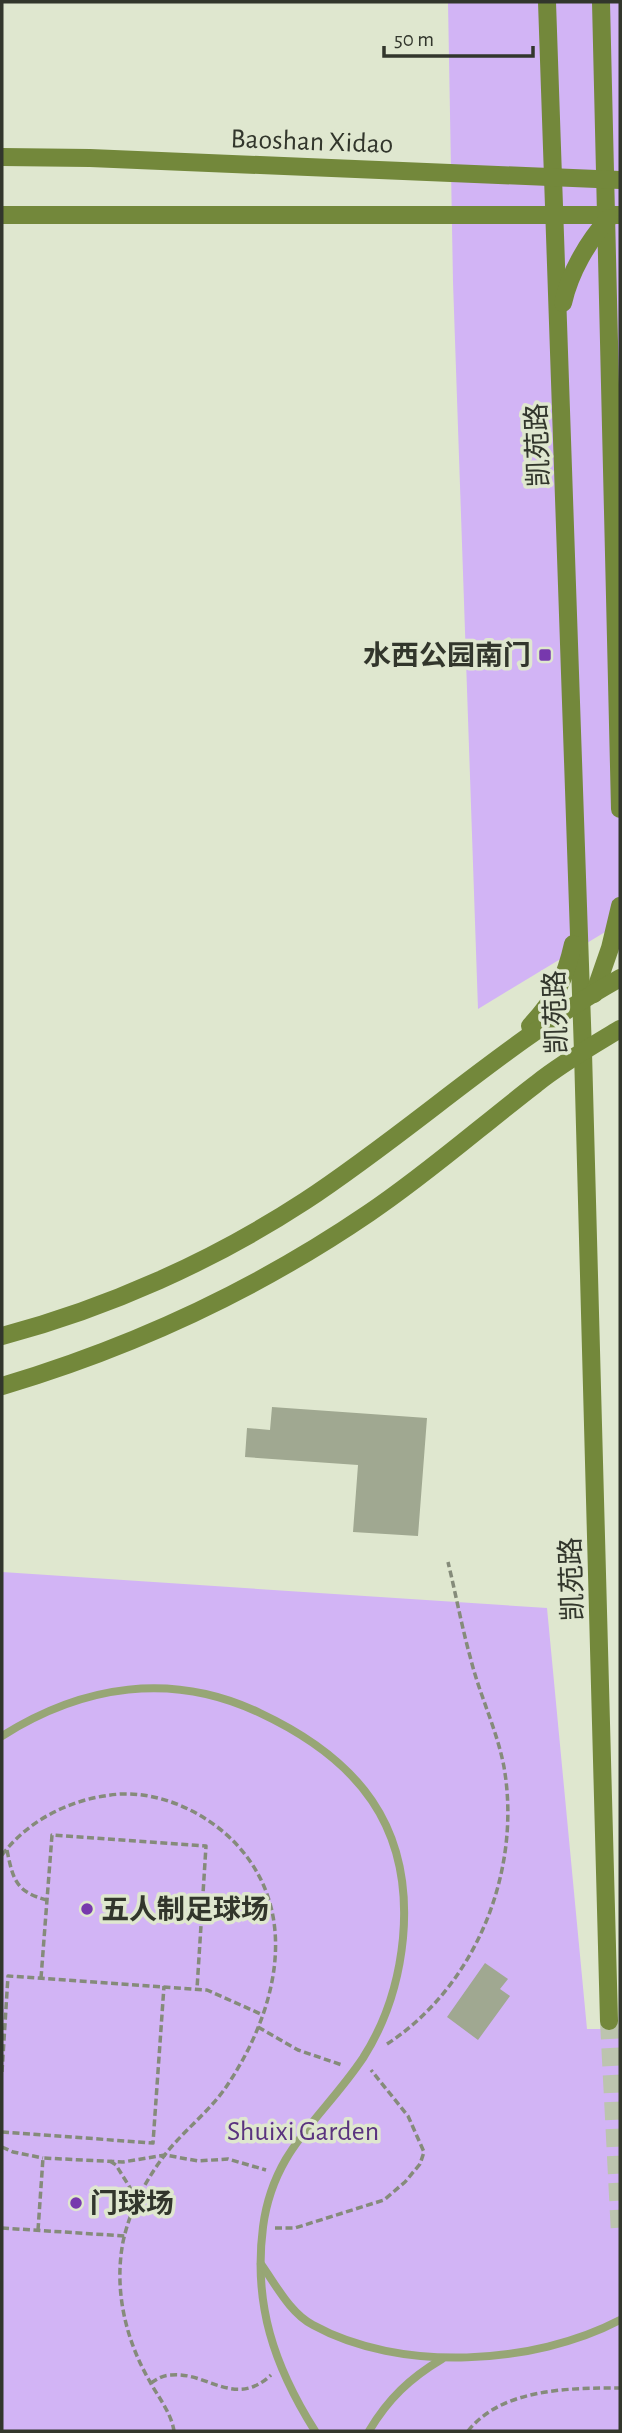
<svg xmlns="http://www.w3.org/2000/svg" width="622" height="2433" font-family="'Alegreya Sans','Noto Sans SC',sans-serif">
  <rect width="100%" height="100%" fill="#dfe7cf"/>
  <!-- green -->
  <g fill="#d2b4f5">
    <polygon points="448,2 620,2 620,923 478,1009 453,282"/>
    <polygon points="2,1572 547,1608 587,2029 620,2029 620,2431 2,2431"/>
  </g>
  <!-- building -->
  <g fill="#a0a891">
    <polygon points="272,1407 427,1418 418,1536 353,1532 358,1465 245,1457 247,1428 270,1430"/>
    <polygon points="485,1963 508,1979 500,1989 510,1996 478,2040 447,2017"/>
  </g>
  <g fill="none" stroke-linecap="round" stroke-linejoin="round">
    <!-- secondary-tunnel -->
    <polyline stroke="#bcc4ae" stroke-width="18" stroke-dasharray="18 9" stroke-linecap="butt" points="609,2021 620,2234"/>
    <!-- path -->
    <g stroke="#858b7a" stroke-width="3.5" stroke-dasharray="7 3.5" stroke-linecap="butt">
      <path d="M7,1850C13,1880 16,1892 47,1900"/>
      <path d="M2,1855C30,1818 75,1797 121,1794C164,1792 210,1815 238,1846C303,1918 274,2018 224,2090C207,2113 185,2130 167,2152C146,2179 130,2209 123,2242C114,2289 125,2338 149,2380C158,2397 171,2412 174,2431"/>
      <polyline points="41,1978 52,1835 206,1846 197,1989"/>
      <polyline points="258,2027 298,2050 342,2065"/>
      <path d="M387,2044C476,1986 522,1871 504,1767C497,1730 480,1696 471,1660C462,1628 456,1595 448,1562"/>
      <polyline points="2,2072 8,1976 207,1990 263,2015"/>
      <polyline points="2,2132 153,2143 164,1986"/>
      <polyline points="2,2147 13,2152 43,2158"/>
      <polyline points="110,2161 116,2165 137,2199"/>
      <polyline points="2,2228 125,2236"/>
      <polyline points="275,2228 295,2228 384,2200 405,2182 420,2164 424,2152 408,2116 371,2070"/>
      <polyline points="38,2230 43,2158 123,2162 165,2155 198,2161 228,2159 266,2170"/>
      <path d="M151,2383C157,2379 163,2375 171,2375C206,2371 235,2409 271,2375"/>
      <path d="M468,2431C502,2388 570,2388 620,2388"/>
    </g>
    <!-- lane -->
    <g stroke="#97a675" stroke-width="8">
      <path d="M2,1736C83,1685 172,1671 260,1713C358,1759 413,1826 403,1938C399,1980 386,2022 363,2058C322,2119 273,2149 263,2227C253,2304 274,2366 315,2431"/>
      <path d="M261,2264C276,2285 290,2313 313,2325C400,2373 534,2365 620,2320"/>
      <path d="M369,2431C388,2399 410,2378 442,2359"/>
    </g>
    <!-- secondary -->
    <g stroke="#73883b" stroke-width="18">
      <polyline points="547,2 583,1052 609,2021"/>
      <polyline points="601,2 620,809"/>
      <polyline points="2,157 90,158 620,180"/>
      <polyline points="2,215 620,215"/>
      <path d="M563,303C570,272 588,241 609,218"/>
      <polyline points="594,994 610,948 620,906"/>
      <path d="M530,1026C555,999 565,980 573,944"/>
      <path d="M2,1336C108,1308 213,1261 305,1201C413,1130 507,1041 620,978"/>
      <path d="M2,1386C133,1347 256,1290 369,1213C427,1174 480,1127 536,1084C562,1063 592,1046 620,1029"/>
    </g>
  </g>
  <!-- markers -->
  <g fill="#7738ad" stroke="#dfe7cf" stroke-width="2.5">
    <rect x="538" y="648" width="14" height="14" rx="3.5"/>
    <circle cx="87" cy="1909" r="7"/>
    <circle cx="76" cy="2203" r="7"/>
  </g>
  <g text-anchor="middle" stroke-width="7" stroke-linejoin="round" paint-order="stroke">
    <!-- street labels -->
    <g font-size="28" fill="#32362c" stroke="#dfe7cf">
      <text transform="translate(312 140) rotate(2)" y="10">Baoshan Xidao</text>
      <text transform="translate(537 445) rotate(-92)" y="10">凯苑路</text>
      <text transform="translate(555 1012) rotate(-92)" y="10">凯苑路</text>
      <text transform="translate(571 1579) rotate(-92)" y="10">凯苑路</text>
    </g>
    <!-- poi labels -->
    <g font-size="28" font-weight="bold" fill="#32362c" stroke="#dfe7cf" text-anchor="start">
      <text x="531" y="665" text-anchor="end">水西公园南门</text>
      <text x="101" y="1919">五人制足球场</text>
      <text x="90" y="2213">‌门球场‌</text>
    </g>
    <!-- park labels -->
    <g font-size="28" fill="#5a337f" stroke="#dfe7cf">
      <text x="303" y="2140">Shuixi Garden</text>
    </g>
  </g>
  <!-- border -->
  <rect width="622" height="2433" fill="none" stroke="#32362c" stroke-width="7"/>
  <!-- scale -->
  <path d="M384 46v10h149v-10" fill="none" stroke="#32362c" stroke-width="3.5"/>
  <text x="394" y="46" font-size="21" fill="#32362c" stroke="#dfe7cf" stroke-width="5" paint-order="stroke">50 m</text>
</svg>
